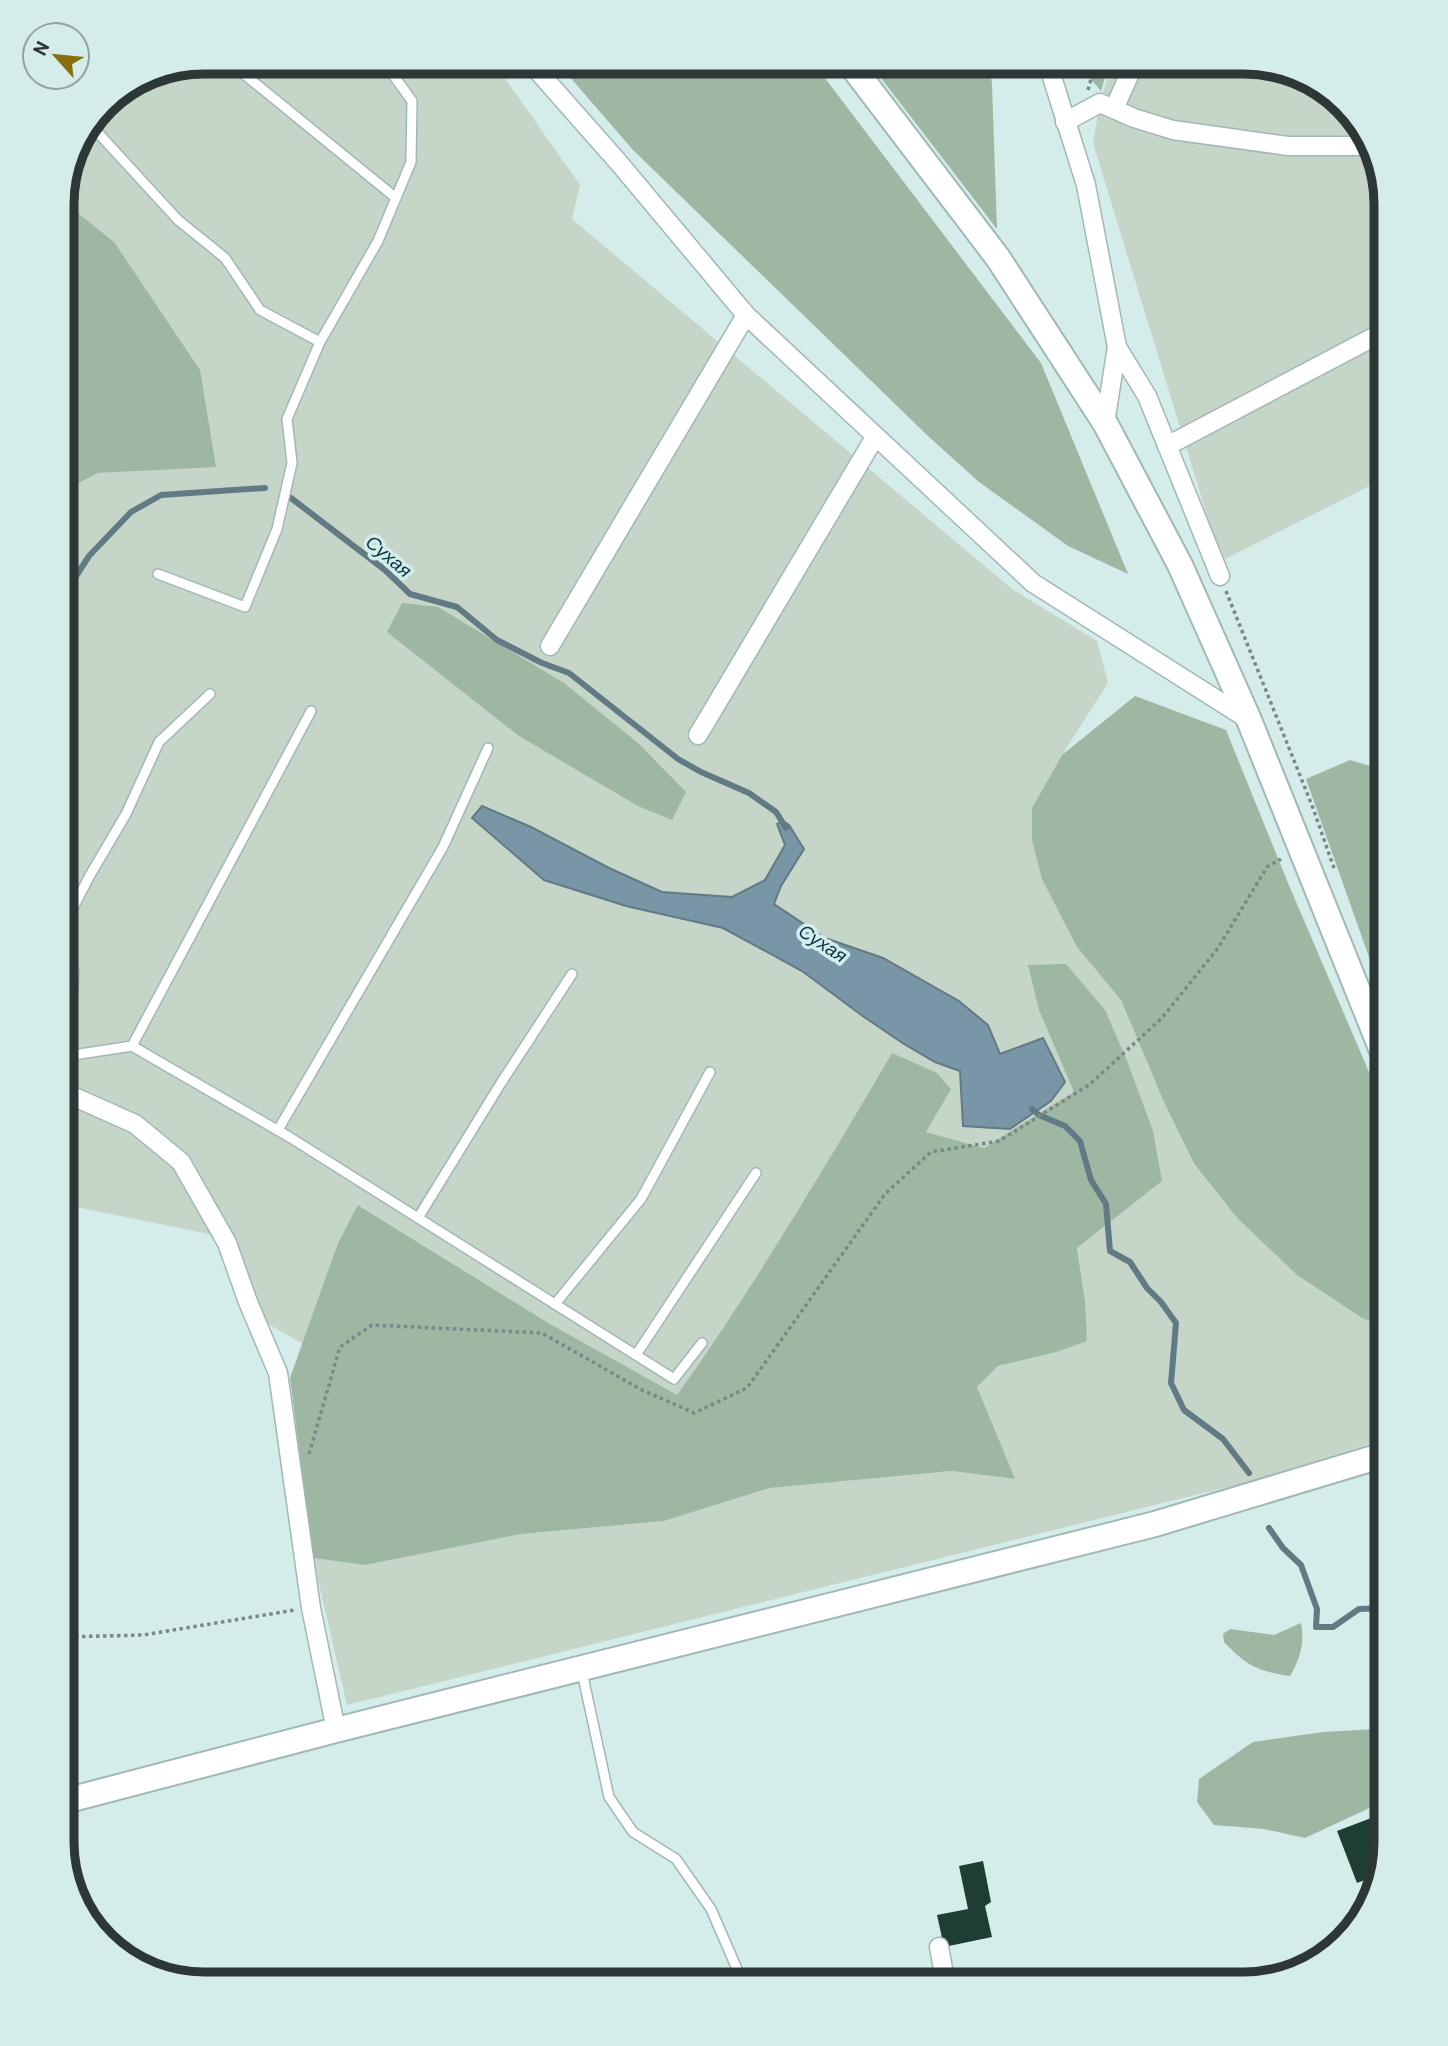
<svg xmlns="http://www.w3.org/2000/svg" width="1448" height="2046" font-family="Barlow,sans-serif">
  <rect width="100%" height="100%" fill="#d4edeb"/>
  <!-- green -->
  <g fill="#c5d5c8" fill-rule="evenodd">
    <path d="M204,61H493L580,185L572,219L1012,589L1097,641L1108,683L1062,755L1032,808L1077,947L1121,1000L1164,1102L1194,1165L1238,1219L1297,1275L1362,1318L1387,1327V1438L1260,1479L347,1705L313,1558L365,1565L521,1534L664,1521L770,1488L952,1471L1014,1479L977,1387L998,1366L1056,1352L1085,1301L1077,1248L1162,1181L1039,1010L1075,1092L984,1148L926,1132L892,1053L811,1191L746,1293L677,1396L550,1324L359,1205L338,1243L303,1344L261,1320L234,1239L61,1204L62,492L98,473L216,466L114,242L62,200V194L76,140L109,97L149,72ZM482,807L531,827L609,868L662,892L732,897L765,880L785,845L777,824L804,849L781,886L774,904L825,938L883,958L959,1001L988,1025L1000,1054L1051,1101L1010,1129L964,1126L960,1071L935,1062L904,1044L864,1017L802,971L723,928L626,906L544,880L473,818Z"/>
    <polygon points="1113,61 1253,62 1316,81 1367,132 1387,204 1387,477 1221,561 1093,143 1100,103"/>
  </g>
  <!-- forest -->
  <g fill="#9eb7a3">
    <polygon points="556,61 812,61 1041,363 1128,574 1068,546 979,482 928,436 633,150"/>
    <polygon points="868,61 989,61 992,84 997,229"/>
    <polygon points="1075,61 1110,61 1101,91"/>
    <polygon points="62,200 114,242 200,370 216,467 98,473 62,492"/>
    <polygon points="402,603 438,607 564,683 638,743 686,792 672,820 638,806 519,736 387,632"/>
    <polygon points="1135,696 1226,730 1288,883 1387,1114 1387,1327 1362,1318 1297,1275 1238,1219 1194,1164 1164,1102 1121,1000 1077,947 1042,879 1032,840 1032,808 1062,755"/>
    <polygon points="1350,760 1387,771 1387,1008 1306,779"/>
    <path d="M1066,964L1105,1010L1126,1058L1153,1131L1162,1181L1077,1248L1085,1301L1087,1341L1056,1352L998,1366L977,1387L1015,1479L952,1471L770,1488L664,1521L521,1534L365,1565L313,1558L290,1378L338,1243L358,1205L550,1324L677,1395C755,1285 824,1169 892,1053L937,1073L951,1089L926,1132L984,1148L1074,1092L1039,1010L1028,965Z"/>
    <path d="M1301,1623C1305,1643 1300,1659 1290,1676C1257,1671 1247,1666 1224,1642L1223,1634L1230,1629L1274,1635Z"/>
    <polygon points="1376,1729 1387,1747 1387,1800 1305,1838 1264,1829 1214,1825 1197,1802 1199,1779 1253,1742 1323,1732"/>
  </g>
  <!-- water -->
  <polygon fill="#7996a6" stroke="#627a84" stroke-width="2" points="482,806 531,827 609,868 662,892 732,897 765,880 785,845 777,824 783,821 789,825 804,849 781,886 774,904 825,938 883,958 959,1001 988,1025 1000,1054 1043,1038 1065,1082 1051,1101 1010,1129 963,1126 960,1071 935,1062 904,1044 864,1017 802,971 723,928 626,906 544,880 472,818"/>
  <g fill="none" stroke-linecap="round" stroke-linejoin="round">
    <!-- stream -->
    <g stroke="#627a84" stroke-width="6">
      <polyline points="291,498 385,570 410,594 457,607 497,640 542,663 569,673 678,759 701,772 749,793 776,812 786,828"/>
      <polyline points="62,595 67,590 89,556 131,512 161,495 265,488"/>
      <polyline points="1032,1109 1039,1115 1065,1126 1080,1141 1091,1180 1106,1204 1110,1251 1130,1262 1147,1288 1161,1302 1176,1323 1171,1383 1184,1410 1223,1439 1249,1473"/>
      <polyline points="1269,1528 1283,1548 1301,1565 1317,1609 1316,1627 1333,1627 1359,1609 1387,1608"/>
    </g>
  </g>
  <!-- building -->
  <g fill="#1e3d33">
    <polygon points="1387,1812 1387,1843 1378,1875 1357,1883 1337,1831"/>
    <polygon points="983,1861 991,1902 985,1906 992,1937 944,1947 937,1915 968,1909 959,1866"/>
  </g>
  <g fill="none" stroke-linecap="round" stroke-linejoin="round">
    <!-- service casing -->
    <g stroke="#a0b8b6" stroke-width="12">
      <g id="service">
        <polyline points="228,61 396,198"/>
        <polyline points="89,123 178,220 225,258 260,310 320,342"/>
        <polyline points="158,574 245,607 277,529 292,463 287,419 320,342 378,241 411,162 412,101 383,61"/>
        <polyline points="61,912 73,908 89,877 126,814 159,742 210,694"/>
        <polyline points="61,929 74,972 65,1092"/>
        <polyline points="132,1046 291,1138 674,1379 702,1343"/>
        <polyline points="67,1056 132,1046 311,711"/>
        <polyline points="278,1130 443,847 488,748"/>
        <polyline points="418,1218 501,1083 572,974"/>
        <polyline points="555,1304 641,1199 710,1072"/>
        <polyline points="636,1355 756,1173"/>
        <polyline points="582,1672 609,1797 633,1832 676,1859 711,1909 744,1985"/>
      </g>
    </g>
    <!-- minor casing -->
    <g stroke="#a0b8b6" stroke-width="21">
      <g id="minor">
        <polyline points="529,61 619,163 746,315 1033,583 1249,720"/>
        <polyline points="1047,61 1086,185 1117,347 1105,423"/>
        <polyline points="1114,109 1135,62"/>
        <polyline points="1065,122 1100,103 1134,118 1173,130 1288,146 1371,146"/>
        <polyline points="1117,347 1147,396 1220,576"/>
        <polyline points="1167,446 1387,330"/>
        <polyline points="550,646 746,315"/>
        <polyline points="698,735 875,437"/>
        <polyline points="61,1091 135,1124 181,1162 227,1243 248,1302 278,1373 311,1608 336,1730"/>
        <polyline points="939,1947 946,1985"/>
      </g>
    </g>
    <!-- secondary casing -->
    <g stroke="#a0b8b6" stroke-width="28">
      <g id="secondary">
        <polyline points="848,61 998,258 1105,423 1180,565 1249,720 1387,1063"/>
        <polyline points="61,1802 336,1730 1155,1524 1387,1454"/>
      </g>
    </g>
    <!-- path -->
    <g stroke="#788988" stroke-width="3.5" stroke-dasharray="3.5 3.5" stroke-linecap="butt">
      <polyline points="1088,90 1096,61"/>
      <polyline points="1226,591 1313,808 1335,871"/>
      <polyline points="309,1454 340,1347 372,1325 542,1333 640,1389 694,1413 747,1388 885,1194 931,1152 999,1141 1089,1085 1162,1018 1218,948 1267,867 1281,859"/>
      <polyline points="61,1637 143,1635 295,1610"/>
    </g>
    <!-- service -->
    <use href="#service" stroke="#fff" stroke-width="9"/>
    <!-- minor -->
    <use href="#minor" stroke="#fff" stroke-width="18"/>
    <!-- secondary -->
    <use href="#secondary" stroke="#fff" stroke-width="24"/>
  </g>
  <g text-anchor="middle" stroke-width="7" stroke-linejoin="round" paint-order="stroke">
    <!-- water labels -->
    <g font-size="19" font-style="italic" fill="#083446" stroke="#d4edeb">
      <text transform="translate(389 556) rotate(40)" y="7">Сухая</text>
      <text transform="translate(823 943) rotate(33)" y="7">Сухая</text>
    </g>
  </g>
  <!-- crop -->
  <path d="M0 0H1448V2046H0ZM204 74H1244A130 130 0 0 1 1374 204V1842A130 130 0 0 1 1244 1972H204A130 130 0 0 1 74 1842V204A130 130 0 0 1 204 74Z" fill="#d4edeb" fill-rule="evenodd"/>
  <path fill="none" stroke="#2d3736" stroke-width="9" d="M204 74H1244A130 130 0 0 1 1374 204V1842A130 130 0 0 1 1244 1972H204A130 130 0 0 1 74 1842V204A130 130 0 0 1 204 74Z"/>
  <!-- north arrow -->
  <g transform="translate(56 56) rotate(297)"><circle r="33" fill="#d4edeb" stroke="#91a4a3" stroke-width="2"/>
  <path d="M0-5L12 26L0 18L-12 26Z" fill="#896e0e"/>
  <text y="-10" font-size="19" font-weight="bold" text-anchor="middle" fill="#2d3736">N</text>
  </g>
</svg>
